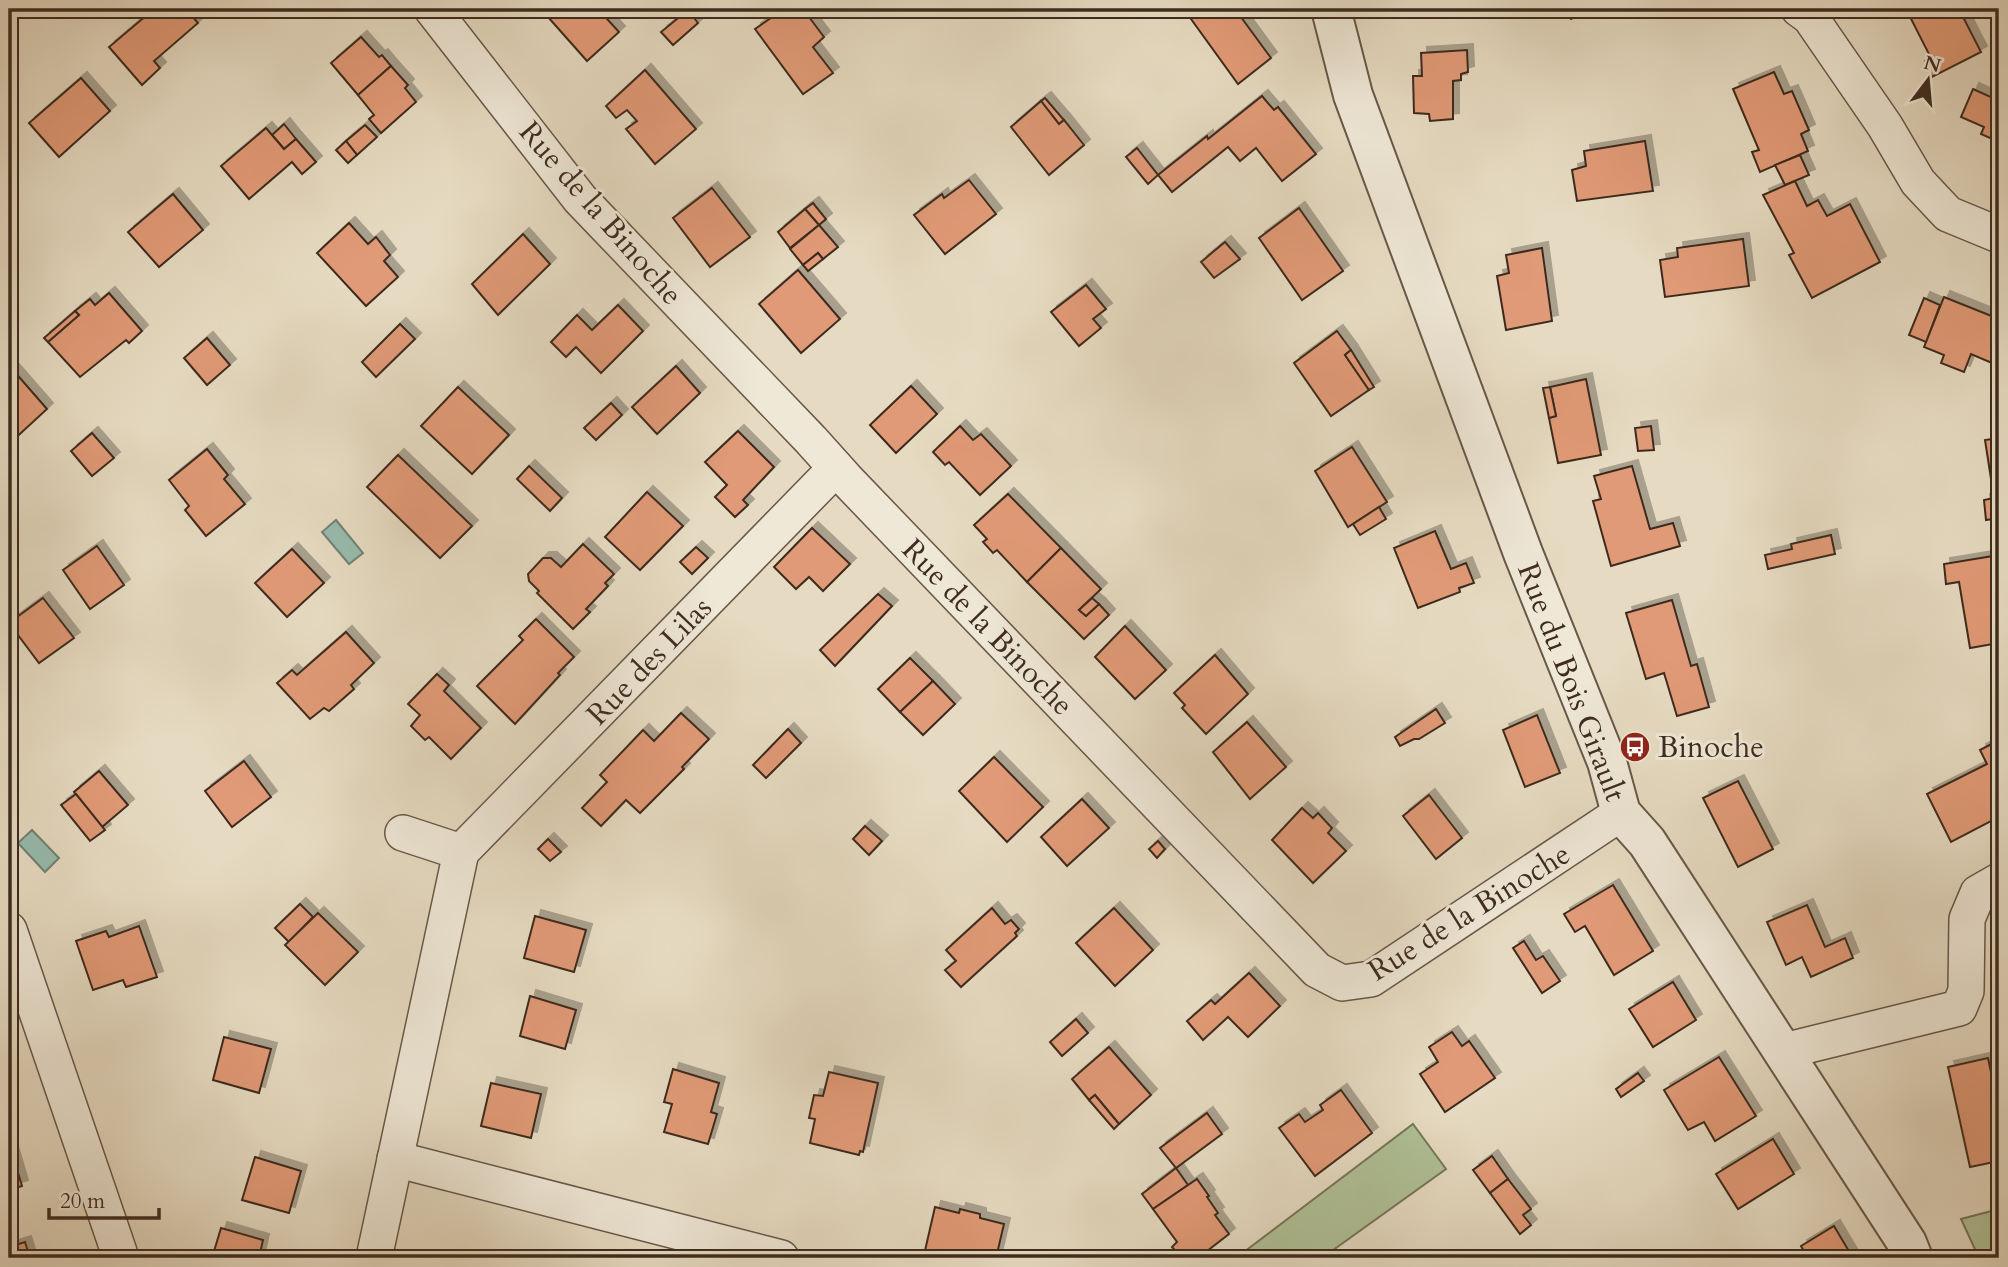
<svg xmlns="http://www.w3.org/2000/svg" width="2008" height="1267" font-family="Cardo,serif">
  <defs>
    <filter id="shadow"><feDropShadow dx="6" dy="-6" stdDeviation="0" flood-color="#0004"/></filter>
  </defs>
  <rect width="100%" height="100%" fill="#e6dbc2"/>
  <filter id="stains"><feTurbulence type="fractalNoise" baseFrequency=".00286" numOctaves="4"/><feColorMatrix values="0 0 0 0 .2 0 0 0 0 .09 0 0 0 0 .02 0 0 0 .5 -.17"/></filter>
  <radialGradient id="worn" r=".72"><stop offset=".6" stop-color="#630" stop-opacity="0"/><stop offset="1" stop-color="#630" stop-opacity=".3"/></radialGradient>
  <!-- green -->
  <g fill="#b0c197" stroke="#77765b" stroke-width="2">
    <polygon points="1413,1124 1446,1169 1322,1258 1236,1258"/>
    <polygon points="1999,1209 1999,1258 1979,1258 1961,1219"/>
  </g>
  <!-- water -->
  <g fill="#97bcae" stroke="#738275" stroke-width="2">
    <polygon points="336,520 363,553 349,564 322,532"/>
    <polygon points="32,830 59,858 45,872 18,843"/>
  </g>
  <!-- building -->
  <g fill="#e19a77" stroke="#3e2c1f" stroke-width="2" filter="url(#shadow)">
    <polygon points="154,9 186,9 198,23 154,61 160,68 142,85 109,47"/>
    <polygon points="557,9 598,9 619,32 587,61 548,17"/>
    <polygon points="784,9 803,9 824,37 813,47 833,73 803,94 755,29"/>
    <polygon points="1204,9 1235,9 1271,58 1238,84 1191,19"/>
    <polygon points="1564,9 1591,9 1571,19"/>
    <polygon points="1906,9 1959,9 1981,52 1932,77 1925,61 1931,58"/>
    <polygon points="688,10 698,23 673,45 661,32"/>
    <polygon points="361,37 379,57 382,55 391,66 358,95 331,63"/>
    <polygon points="1467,50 1468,72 1461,74 1461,80 1453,81 1453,119 1430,121 1429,114 1414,113 1413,76 1422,76 1421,53"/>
    <polygon points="391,66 408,85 405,88 416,102 381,133 369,119 374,115 358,95"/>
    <polygon points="645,70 696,129 655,164 626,129 637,121 627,110 616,118 606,106"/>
    <polygon points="1774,72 1784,94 1792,91 1809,130 1801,134 1808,151 1760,172 1752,152 1759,150 1733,89"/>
    <polygon points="81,78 110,111 59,157 29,123"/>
    <polygon points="1973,89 1995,99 1999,91 1999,142 1981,134 1984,127 1961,117"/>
    <polygon points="1262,96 1274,110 1278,107 1316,154 1282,181 1256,148 1240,161 1228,147 1172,192 1158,175 1207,136 1208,139"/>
    <polygon points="1045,98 1064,120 1059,124 1041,101"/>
    <polygon points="1041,101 1059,124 1064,120 1084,145 1049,175 1011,127"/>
    <polygon points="284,124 296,139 284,149 272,135"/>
    <polygon points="365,125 377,137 357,155 346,141"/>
    <polygon points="266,128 284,149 296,139 316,162 302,174 292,162 249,199 221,166"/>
    <polygon points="346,141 357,155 348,163 336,150"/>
    <polygon points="1645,141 1653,191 1577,201 1572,170 1586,166 1584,151"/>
    <polygon points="1137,148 1158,175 1148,184 1126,157"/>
    <polygon points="1800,155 1809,175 1785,185 1775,165"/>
    <polygon points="969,180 996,214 945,254 914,215 942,194 944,198"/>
    <polygon points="1795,181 1807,206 1818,200 1827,216 1850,204 1880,262 1812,298 1789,255 1794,253 1763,195"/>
    <polygon points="712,188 750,237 710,267 673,218"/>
    <polygon points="173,194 203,230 159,267 128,232"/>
    <polygon points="813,203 826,219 819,225 805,209"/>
    <polygon points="1299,208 1343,271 1302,300 1259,238"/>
    <polygon points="805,209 819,225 790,248 778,232"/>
    <polygon points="349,223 368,244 376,237 390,255 384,261 398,277 366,306 317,253"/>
    <polygon points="819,225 838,247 823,259 818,253 803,265 790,249"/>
    <polygon points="523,234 550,264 498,315 472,284"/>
    <polygon points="1743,239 1749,286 1665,297 1660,260 1678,257 1677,248"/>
    <polygon points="1225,242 1240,259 1214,278 1201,262"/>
    <polygon points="1542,248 1552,321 1506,330 1497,276 1509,273 1506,255"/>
    <polygon points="818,253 823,259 808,271 803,265"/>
    <polygon points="798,270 840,319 801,353 759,304"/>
    <polygon points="1086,285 1106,309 1093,319 1101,328 1079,346 1051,312"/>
    <polygon points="109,293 142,331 129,343 126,340 80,377 48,342 79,315 75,311 90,299 95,305"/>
    <polygon points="1944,297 1999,319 1999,366 1971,354 1964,372 1941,363 1944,355 1924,347"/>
    <polygon points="1924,298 1940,305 1926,342 1909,335"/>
    <polygon points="618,305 643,331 601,373 576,347 566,357 551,342 577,315 592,330"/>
    <polygon points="75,311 79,315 48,342 44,338"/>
    <polygon points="400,324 415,339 376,377 362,362"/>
    <polygon points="1337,331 1351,350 1345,355 1369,390 1331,416 1294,363"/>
    <polygon points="207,338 230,365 207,385 184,358"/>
    <polygon points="1351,350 1374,387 1369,390 1345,355"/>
    <polygon points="676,366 700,393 657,434 632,407"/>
    <polygon points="13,370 47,409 9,444 9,374"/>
    <polygon points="1586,379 1601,455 1558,463 1549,418 1556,416 1550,387"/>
    <polygon points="911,386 937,414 896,453 870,425"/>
    <polygon points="458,387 509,435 472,474 421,426"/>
    <polygon points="1550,387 1556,416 1549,418 1543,388"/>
    <polygon points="611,403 622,415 596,440 584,428"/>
    <polygon points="960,426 973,440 981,434 1011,466 980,495 949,462 945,465 933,452"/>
    <polygon points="1651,426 1654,450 1638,451 1635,428"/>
    <polygon points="738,431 774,467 743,500 748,505 735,517 715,497 727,485 705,462"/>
    <polygon points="92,433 114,458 92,476 71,451"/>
    <polygon points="1999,438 1999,518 1986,520 1984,500 1994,498 1985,440"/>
    <polygon points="1352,447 1387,502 1348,527 1315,471"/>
    <polygon points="207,449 228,475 224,479 245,504 206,536 185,510 189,506 169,480"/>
    <polygon points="398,455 472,526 440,558 367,487"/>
    <polygon points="529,466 562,498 550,511 517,479"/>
    <polygon points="1632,466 1650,529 1673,523 1680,546 1611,566 1593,501 1601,499 1594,476"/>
    <polygon points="647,492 683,526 640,570 605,537"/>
    <polygon points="1008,494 1061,548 1027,582 997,550 993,553 983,542 987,539 974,525"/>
    <polygon points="1379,507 1386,519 1360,535 1353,524"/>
    <polygon points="812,528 850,564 823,591 809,577 796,589 774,567"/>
    <polygon points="1435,531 1451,569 1466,563 1474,583 1459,588 1460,592 1418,608 1394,548"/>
    <polygon points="1831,535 1835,554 1768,569 1765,555 1792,549 1791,544"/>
    <polygon points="583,544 614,574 605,583 608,586 586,609 590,612 573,629 537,593 539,591 529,581 528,574 543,558 551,558 561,567"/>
    <polygon points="97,546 124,585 90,609 63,570"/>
    <polygon points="696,547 708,558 692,574 680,562"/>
    <polygon points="1061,548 1101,589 1079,610 1086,616 1099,604 1109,615 1084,639 1027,582"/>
    <polygon points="292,549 324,583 287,617 255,583"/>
    <polygon points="1999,555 1999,643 1970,648 1959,582 1946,584 1944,564"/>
    <polygon points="878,594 892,606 835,666 820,650"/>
    <polygon points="43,598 74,638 39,663 9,623"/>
    <polygon points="1092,598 1099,604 1086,616 1079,610"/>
    <polygon points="1672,600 1691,666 1697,664 1709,707 1677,716 1664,673 1646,679 1626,613"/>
    <polygon points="536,619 574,657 558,673 560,675 515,724 477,686 523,640 519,636"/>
    <polygon points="1125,626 1166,670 1135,699 1095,657"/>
    <polygon points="346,632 374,663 351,685 354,689 329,711 324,708 310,719 277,683 292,670 297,675"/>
    <polygon points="1215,655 1248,694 1206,734 1182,708 1185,705 1174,693"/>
    <polygon points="910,658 933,681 900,712 878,689"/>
    <polygon points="437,674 449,685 444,691 481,728 451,759 429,737 425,740 411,726 420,715 408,704"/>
    <polygon points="933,681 955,704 923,735 900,712"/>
    <polygon points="1436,709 1445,723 1419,739 1414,739 1400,746 1395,737"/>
    <polygon points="681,713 709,739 682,767 684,769 640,813 626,800 601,826 582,808 607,782 600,775 643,730 654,741"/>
    <polygon points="1537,715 1560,773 1525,787 1503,730"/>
    <polygon points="1247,722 1286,767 1250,799 1213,752"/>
    <polygon points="788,729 801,743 766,778 753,765"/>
    <polygon points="1999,740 1999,817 1951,842 1927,794 1987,764 1980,750"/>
    <polygon points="994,757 1043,807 1007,842 959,791"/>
    <polygon points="244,761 271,797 232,827 205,791"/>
    <polygon points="99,771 128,805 102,827 74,792"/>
    <polygon points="1738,781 1773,849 1738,867 1703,798"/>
    <polygon points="76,794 105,830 90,841 61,805"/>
    <polygon points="1429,795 1462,838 1436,859 1403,816"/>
    <polygon points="1082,799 1109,828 1067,866 1041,837"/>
    <polygon points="1302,808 1313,818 1318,813 1332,828 1328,833 1346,851 1313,883 1272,840"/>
    <polygon points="865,826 882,841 869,855 853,839"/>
    <polygon points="548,839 561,852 550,861 538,849"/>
    <polygon points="1158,841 1165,849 1157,858 1149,849"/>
    <polygon points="1613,885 1653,951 1614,975 1585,926 1575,932 1564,914"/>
    <polygon points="300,904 313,917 289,942 275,928"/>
    <polygon points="1807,905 1825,947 1845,938 1853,958 1811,977 1802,957 1786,965 1767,922"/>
    <polygon points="992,908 1005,924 1011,920 1019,929 1015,933 1017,936 961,987 945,970 956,961 946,950"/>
    <polygon points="1114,908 1153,950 1115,986 1076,943"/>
    <polygon points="318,913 358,952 325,985 285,945"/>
    <polygon points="535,916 586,930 574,972 524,958"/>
    <polygon points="139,926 157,977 126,987 123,980 93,990 76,941 106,931 109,937"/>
    <polygon points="1524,941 1536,960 1543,956 1560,981 1542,993 1513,948"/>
    <polygon points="1249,973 1280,1006 1248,1037 1228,1017 1203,1040 1187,1021 1211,1000 1215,1004"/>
    <polygon points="1673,982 1696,1020 1653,1047 1629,1009"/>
    <polygon points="530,996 576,1010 565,1049 520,1036"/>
    <polygon points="1076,1019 1088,1033 1062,1056 1050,1042"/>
    <polygon points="1452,1032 1462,1046 1469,1041 1495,1078 1445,1112 1420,1074 1438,1062 1429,1047"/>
    <polygon points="224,1037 271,1049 259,1093 213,1080"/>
    <polygon points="1109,1047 1151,1095 1119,1124 1095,1095 1089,1100 1072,1079"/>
    <polygon points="1719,1057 1756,1116 1715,1141 1704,1122 1688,1130 1664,1090"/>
    <polygon points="1988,1058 1999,1111 1999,1161 1970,1167 1948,1067"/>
    <polygon points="673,1069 719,1083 711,1112 717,1114 708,1144 664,1132 672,1104 664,1102"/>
    <polygon points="829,1072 878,1083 863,1152 860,1151 859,1155 810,1143 815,1119 809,1118 814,1095 823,1096"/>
    <polygon points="1638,1073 1644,1081 1621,1097 1616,1089"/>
    <polygon points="491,1083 541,1094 531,1138 481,1126"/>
    <polygon points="1341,1090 1372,1133 1315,1176 1279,1128 1299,1114 1305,1122 1323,1110 1320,1105"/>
    <polygon points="1095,1095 1119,1124 1114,1129 1089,1100"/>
    <polygon points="1207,1113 1222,1134 1176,1168 1160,1148"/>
    <polygon points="1773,1139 1794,1174 1738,1209 1716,1174"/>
    <polygon points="9,1142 22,1186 9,1190"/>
    <polygon points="1492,1156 1508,1179 1490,1193 1473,1170"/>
    <polygon points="255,1157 301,1171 289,1213 242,1200"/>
    <polygon points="1176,1168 1188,1185 1153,1209 1142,1194"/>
    <polygon points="1197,1179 1209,1196 1207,1197 1218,1213 1215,1215 1229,1234 1198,1258 1181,1258 1172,1247 1177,1242 1153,1209"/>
    <polygon points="1508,1179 1531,1209 1523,1215 1531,1225 1520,1234 1490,1193"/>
    <polygon points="935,1207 959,1213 960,1209 980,1214 980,1218 1004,1224 996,1258 937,1258 924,1255"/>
    <polygon points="1834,1226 1853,1258 1808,1258 1801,1246"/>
    <polygon points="221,1228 263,1240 259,1258 212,1258"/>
    <polygon points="25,1242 30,1258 9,1258 9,1247"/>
  </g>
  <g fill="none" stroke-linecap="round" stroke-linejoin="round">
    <!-- minor casing -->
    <g stroke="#685848" stroke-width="38">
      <g id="minor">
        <polyline points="432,9 580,199 811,440 846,479 1317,970 1342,983 1371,979 1621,813"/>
        <polyline points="1799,9 1810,17 1885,126 1918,182 1948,214 1999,235"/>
        <polyline points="403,833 461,852"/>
        <polyline points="9,930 121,1258"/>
        <polyline points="1784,1051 1959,1008 1966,991 1967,919 1978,893 1999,881"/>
        <polyline points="395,1159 781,1258"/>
        <polyline points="374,1258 461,852 836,468"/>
      </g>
    </g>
    <!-- tertiary casing -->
    <g stroke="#685848" stroke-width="42">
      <polyline id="tertiary" points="1331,9 1353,95 1523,553 1607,762 1621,813 1647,842 1907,1243 1913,1258"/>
    </g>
    <!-- minor -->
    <use href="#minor" stroke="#efe8d7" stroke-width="35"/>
    <!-- tertiary -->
    <use href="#tertiary" stroke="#efe8d7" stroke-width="38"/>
  </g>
  <!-- icons -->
  <defs>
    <g id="bus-disc" transform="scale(1.575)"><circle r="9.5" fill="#8f2418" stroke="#efe8d7"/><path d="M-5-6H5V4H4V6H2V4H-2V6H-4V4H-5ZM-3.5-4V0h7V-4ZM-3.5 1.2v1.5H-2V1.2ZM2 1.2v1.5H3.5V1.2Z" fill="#fff"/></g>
  </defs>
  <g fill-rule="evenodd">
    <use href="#bus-disc" x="1635" y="747"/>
  </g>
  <g text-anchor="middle" stroke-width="6" stroke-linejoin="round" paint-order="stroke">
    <!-- street labels -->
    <g font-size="30" fill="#3e2c1f" stroke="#efe8d7">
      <text transform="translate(601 213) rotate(49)" y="10">Rue de la Binoche</text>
      <text transform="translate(988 627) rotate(46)" y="10">Rue de la Binoche</text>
      <text transform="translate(649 661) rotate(-46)" y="10">Rue des Lilas</text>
      <text transform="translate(1572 682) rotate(69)" y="10">Rue du Bois Girault</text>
      <text transform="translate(1469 912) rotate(-32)" y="10">Rue de la Binoche</text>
    </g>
    <!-- poi labels -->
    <g font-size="30" fill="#3e2c1f" stroke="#efe8d7" text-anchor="start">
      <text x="1658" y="757">Binoche</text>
    </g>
  </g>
  <!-- margin -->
  <rect width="2008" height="1267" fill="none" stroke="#e6dbc2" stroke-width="35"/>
  <rect x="10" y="10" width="1987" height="1246" fill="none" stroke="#3e2c1f" stroke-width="3.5"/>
  <rect x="18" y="18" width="1973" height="1232" fill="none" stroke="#3e2c1f" stroke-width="2"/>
  <!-- north arrow -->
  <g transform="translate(1928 80) rotate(16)" stroke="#efe8d7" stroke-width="5" paint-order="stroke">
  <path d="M0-5L12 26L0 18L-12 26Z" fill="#3e2c1f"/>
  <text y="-10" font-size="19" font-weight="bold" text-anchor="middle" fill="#3e2c1f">N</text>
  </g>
  <!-- scale -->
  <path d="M49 1208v10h110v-10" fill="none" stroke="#3e2c1f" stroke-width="3.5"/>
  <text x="60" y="1208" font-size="21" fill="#3e2c1f" stroke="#efe8d7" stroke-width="5" paint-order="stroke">20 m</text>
  <rect width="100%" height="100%" filter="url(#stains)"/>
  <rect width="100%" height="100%" fill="url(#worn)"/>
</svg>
